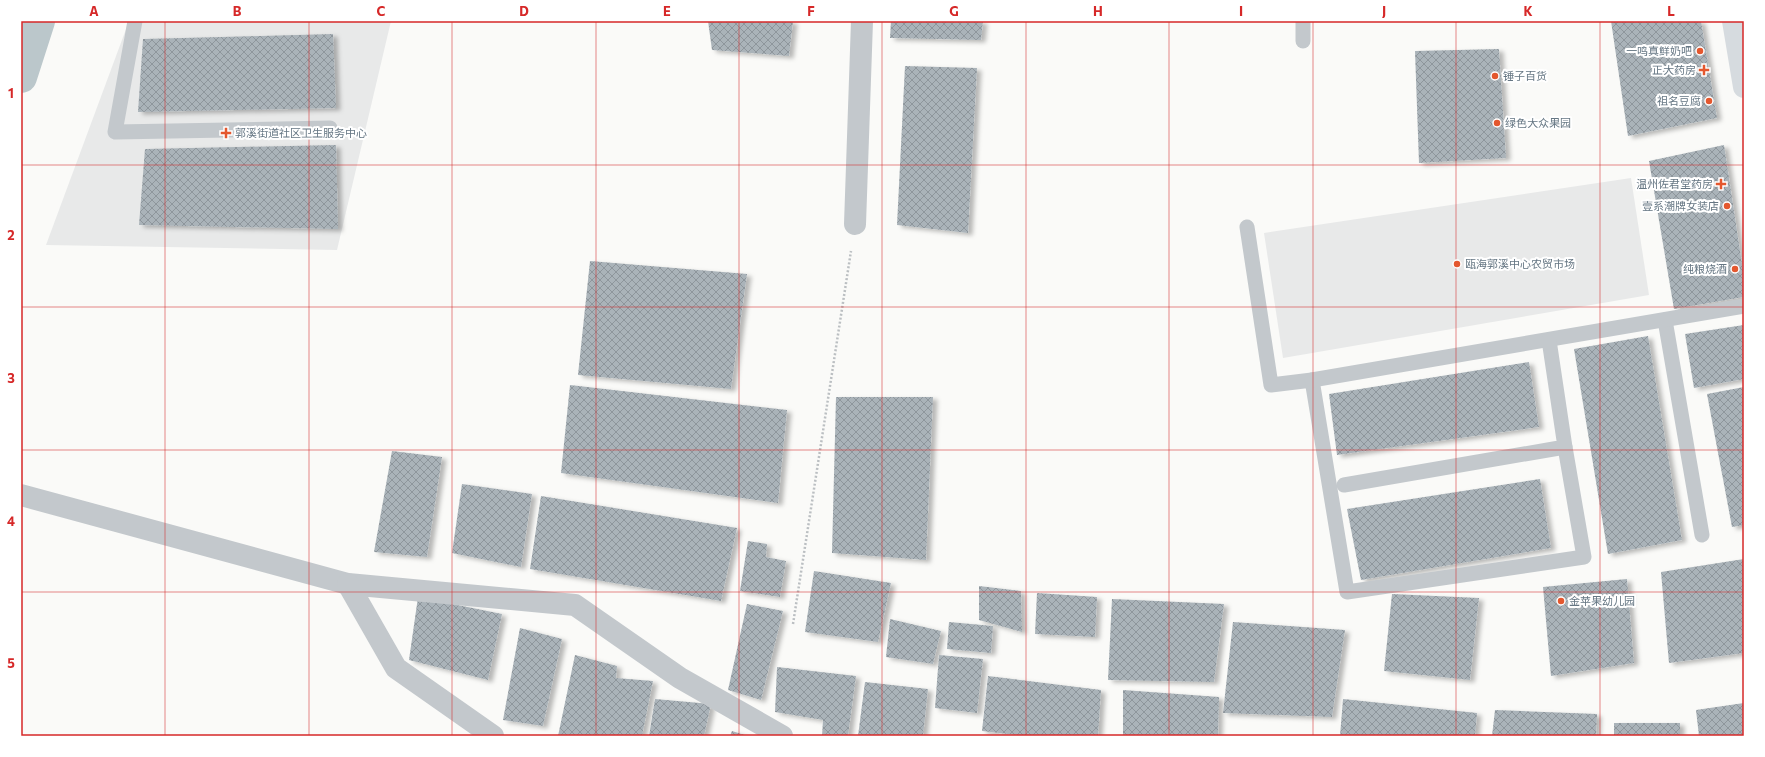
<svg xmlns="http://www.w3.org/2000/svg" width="1765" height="757" font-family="Commissioner,'Noto Sans SC',sans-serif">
  <defs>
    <pattern id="building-cross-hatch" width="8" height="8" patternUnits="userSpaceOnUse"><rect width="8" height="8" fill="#aab3b9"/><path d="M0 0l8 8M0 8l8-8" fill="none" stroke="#8e969c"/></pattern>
    <filter id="shadow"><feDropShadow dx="4.5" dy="2.5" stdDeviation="2" flood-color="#0004"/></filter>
  </defs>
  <rect width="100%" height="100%" fill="#fafaf8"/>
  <!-- built -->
  <g fill="#e8e9e9">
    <polygon points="129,21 391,21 337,250 46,245"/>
    <polygon points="1631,178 1649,295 1283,358 1264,233"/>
  </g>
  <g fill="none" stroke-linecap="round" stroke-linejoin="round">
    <!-- canal -->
    <polyline stroke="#bbc7cb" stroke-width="32" points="21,77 39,21"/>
  </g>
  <!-- building -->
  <g fill="url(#building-cross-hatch)" filter="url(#shadow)">
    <polygon points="708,21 793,21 789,56 712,50"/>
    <polygon points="891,21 983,21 981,40 890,38"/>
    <polygon points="1611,21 1701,21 1717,118 1628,136"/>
    <polygon points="333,34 336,108 138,112 143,39"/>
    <polygon points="1499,49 1506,158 1419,163 1415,51"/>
    <polygon points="905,66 977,68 968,233 897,225"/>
    <polygon points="336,145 338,229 139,225 145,149"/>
    <polygon points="1724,145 1744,277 1744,297 1674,309 1649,161"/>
    <polygon points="590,261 747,274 731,389 578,375"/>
    <polygon points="1744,325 1744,379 1694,388 1685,334"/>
    <polygon points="1648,336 1682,540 1608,554 1574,349"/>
    <polygon points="1529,362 1539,427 1337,455 1329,394"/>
    <polygon points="570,385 787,410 778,503 561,473"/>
    <polygon points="1744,387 1744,525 1732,527 1707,394"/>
    <polygon points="836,397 933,397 926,560 832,553"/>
    <polygon points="392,451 442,457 427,557 374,552"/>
    <polygon points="1540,479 1551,548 1361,580 1347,509"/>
    <polygon points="462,484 532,494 521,567 452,553"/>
    <polygon points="541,496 737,528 721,601 530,569"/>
    <polygon points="748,541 767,544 766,557 786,561 780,597 740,591"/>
    <polygon points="1744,559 1744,653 1669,663 1661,572"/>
    <polygon points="814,571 891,583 878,642 805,632"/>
    <polygon points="1627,579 1634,663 1551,676 1543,587"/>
    <polygon points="979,586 1021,591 1022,632 979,620"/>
    <polygon points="1037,593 1097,597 1095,637 1035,634"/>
    <polygon points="1392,594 1479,598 1470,680 1384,671"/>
    <polygon points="418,597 502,614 488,680 409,660"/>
    <polygon points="1112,599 1224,604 1214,682 1108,680"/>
    <polygon points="747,604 783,611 761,700 728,690"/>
    <polygon points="890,619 941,631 933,664 886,657"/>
    <polygon points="949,622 993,626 991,653 947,649"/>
    <polygon points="1233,622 1345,630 1332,717 1223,713"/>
    <polygon points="520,628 562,639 543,726 503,720"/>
    <polygon points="575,655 617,666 616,678 653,681 642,736 558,736"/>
    <polygon points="939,655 983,659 977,713 935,708"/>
    <polygon points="777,667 856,676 848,736 822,736 823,720 775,712"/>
    <polygon points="988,676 1101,690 1098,736 1026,736 982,731"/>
    <polygon points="865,682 928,689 923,736 858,736"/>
    <polygon points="1123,690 1219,697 1218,736 1123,736"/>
    <polygon points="655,699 711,704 704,736 649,736"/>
    <polygon points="1343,699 1477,713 1475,736 1340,736"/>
    <polygon points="1744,703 1744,736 1699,736 1696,710"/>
    <polygon points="1495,710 1597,714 1596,736 1492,736"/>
    <rect x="1614" y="723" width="66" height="13"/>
    <polygon points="732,731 748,736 730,736"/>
  </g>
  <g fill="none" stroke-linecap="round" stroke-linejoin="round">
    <!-- path -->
    <polyline stroke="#bbbfc2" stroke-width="2.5" stroke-dasharray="2 2" stroke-linecap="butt" points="793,624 851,251"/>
    <!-- lane -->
    <g stroke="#c3c8cc" stroke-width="15">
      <polyline points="135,21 115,132 330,128"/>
      <polyline points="1303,41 1303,21"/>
      <polyline points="1247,227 1271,385 1312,380 1347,592 1584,557 1565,447"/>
      <polyline points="1665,320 1702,535"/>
      <polyline points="1312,380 1744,306"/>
      <polyline points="1344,485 1565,447 1549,340"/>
    </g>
    <!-- street -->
    <g stroke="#c3c8cc" stroke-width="22">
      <polyline points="855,224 862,21"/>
      <polyline points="21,495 348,584 575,605 680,678 782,736"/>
      <polyline points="348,584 396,668 493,736"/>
    </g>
    <!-- secondary -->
    <polyline stroke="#d6dbdf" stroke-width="22" points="1733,21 1744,87"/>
  </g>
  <!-- grid -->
  <path fill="none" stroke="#d62828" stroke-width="1" stroke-opacity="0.55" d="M165,21V736M309,21V736M452,21V736M596,21V736M739,21V736M882,21V736M1026,21V736M1169,21V736M1313,21V736M1456,21V736M1600,21V736M21,165H1744M21,307H1744M21,450H1744M21,592H1744"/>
  <!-- markers -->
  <g fill="#e4572e" stroke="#fff" stroke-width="1.5">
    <circle cx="1700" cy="51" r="4"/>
    <path d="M1702 64h4v4h4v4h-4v4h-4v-4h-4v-4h4z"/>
    <circle cx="1495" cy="76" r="4"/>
    <circle cx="1709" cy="101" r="4"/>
    <circle cx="1497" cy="123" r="4"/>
    <path d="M224 127h4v4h4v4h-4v4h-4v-4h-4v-4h4z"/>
    <path d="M1719 178h4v4h4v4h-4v4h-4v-4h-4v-4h4z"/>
    <circle cx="1727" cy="206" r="4"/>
    <circle cx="1457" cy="264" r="4"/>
    <circle cx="1735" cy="269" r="4"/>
    <circle cx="1561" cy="601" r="4"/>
  </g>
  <g text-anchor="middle" stroke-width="4" stroke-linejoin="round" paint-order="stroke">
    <!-- poi labels -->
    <g font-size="11" fill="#657683" stroke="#fff" text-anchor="end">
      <text x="1692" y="55">一鸣真鲜奶吧</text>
      <text x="1696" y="74">正大药房</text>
      <text x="1503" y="80" text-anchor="start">锤子百货</text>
      <text x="1701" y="105">祖名豆腐</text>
      <text x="1505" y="127" text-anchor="start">绿色大众果园</text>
      <text x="235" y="137" text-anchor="start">郭溪街道社区卫生服务中心</text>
      <text x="1713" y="188">温州佐君堂药房</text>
      <text x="1719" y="210">壹系潮牌女装店</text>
      <text x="1465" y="268" text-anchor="start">瓯海郭溪中心农贸市场</text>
      <text x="1727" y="273">纯粮烧酒</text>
      <text x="1569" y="605" text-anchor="start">金苹果幼儿园</text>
    </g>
  </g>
  <!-- border -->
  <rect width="1765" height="757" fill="none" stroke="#ffffff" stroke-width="44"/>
  <rect x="22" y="22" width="1721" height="713" fill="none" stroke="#d62828" stroke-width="1.5"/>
  <g font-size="13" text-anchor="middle" font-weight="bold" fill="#d62828">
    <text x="94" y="16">A</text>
    <text x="237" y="16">B</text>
    <text x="381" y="16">C</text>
    <text x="524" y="16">D</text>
    <text x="667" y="16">E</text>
    <text x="811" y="16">F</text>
    <text x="954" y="16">G</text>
    <text x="1098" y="16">H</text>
    <text x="1241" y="16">I</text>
    <text x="1384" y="16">J</text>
    <text x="1528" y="16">K</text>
    <text x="1671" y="16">L</text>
    <text x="11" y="98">1</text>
    <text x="11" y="240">2</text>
    <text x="11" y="383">3</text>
    <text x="11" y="526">4</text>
    <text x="11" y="668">5</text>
  </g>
</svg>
